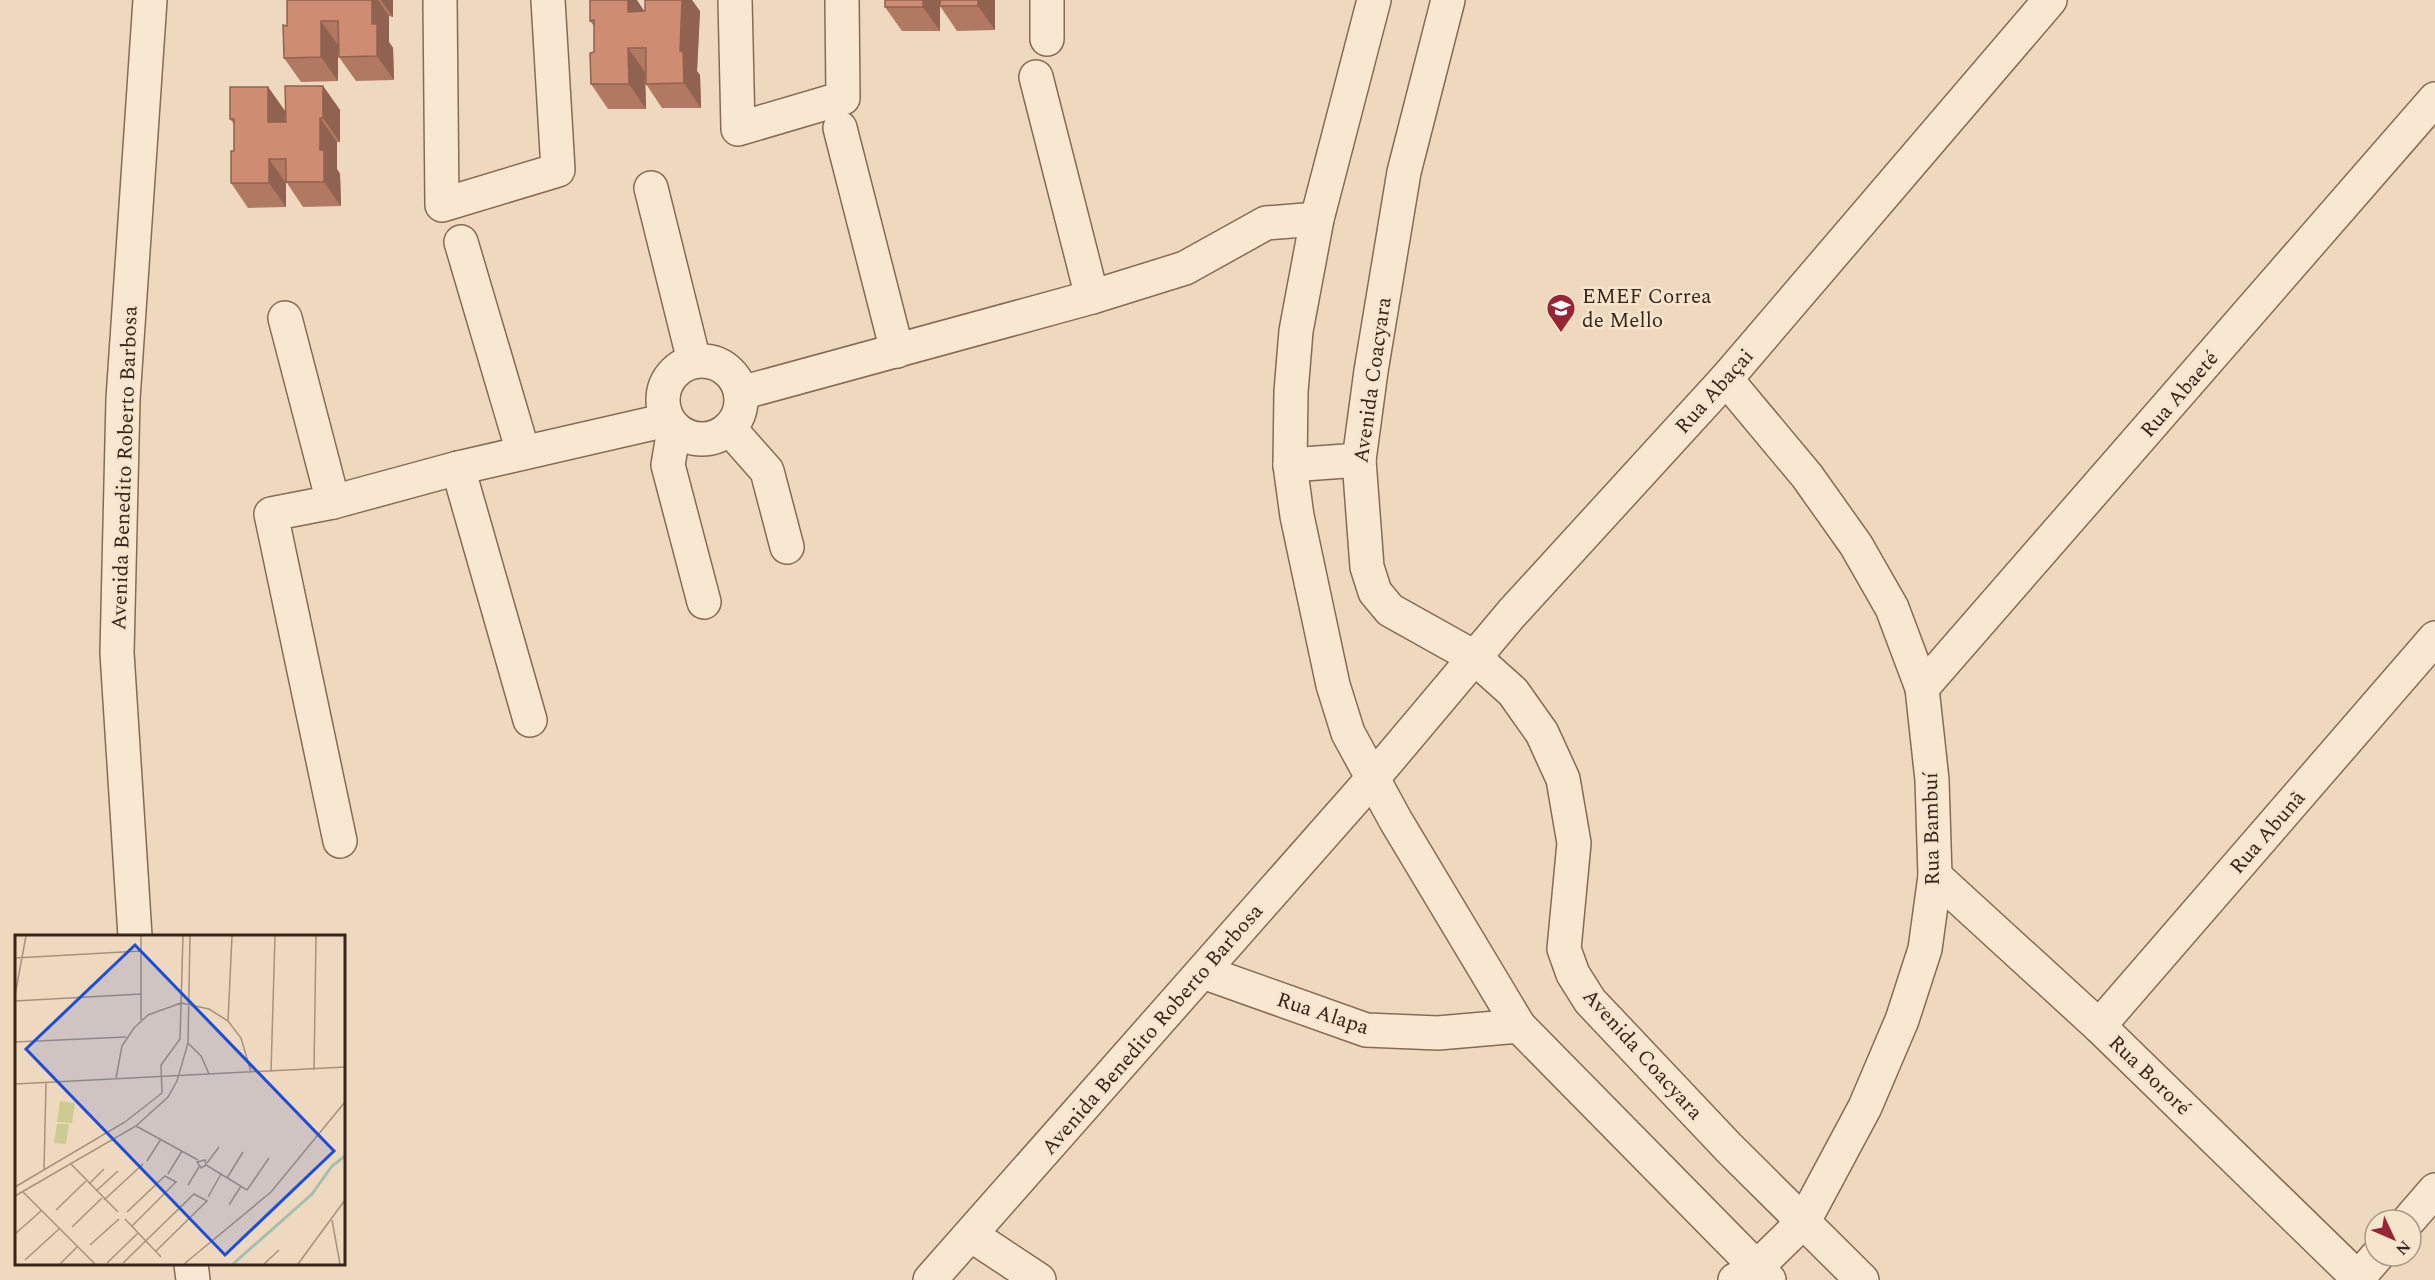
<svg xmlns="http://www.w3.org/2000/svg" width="2435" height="1280" font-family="Spectral,serif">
  <rect width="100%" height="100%" fill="#efd9be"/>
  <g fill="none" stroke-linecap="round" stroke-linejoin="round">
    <!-- minor casing -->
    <g stroke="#876a56" stroke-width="36">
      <g id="minor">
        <polyline points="440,0 442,205 558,170 548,0"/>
        <polyline points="735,0 738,129 843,98 842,0"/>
        <polyline points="1047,39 1047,0"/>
        <polyline points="1036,77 1092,297"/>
        <polyline points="840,128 897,351"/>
        <polyline points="651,188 694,361"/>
        <polyline points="461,242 523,452"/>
        <polyline points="285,318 333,502"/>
        <circle cx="702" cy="400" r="39"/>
        <polyline points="1726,379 1807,476 1856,545 1892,608 1922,688 1932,780 1935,876 1925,949 1902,1020 1865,1107 1804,1221 1756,1268 1735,1280"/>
        <polyline points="741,393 1092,297 1185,268 1266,223 1317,219"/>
        <polyline points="729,428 767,471 787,547"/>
        <polyline points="674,429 668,465 704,602"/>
        <polyline points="458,468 530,720"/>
        <polyline points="1922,688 2435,99"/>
        <polyline points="340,841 271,514 333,502 458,468 667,420"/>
        <polyline points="1935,876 2099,1026 2360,1280"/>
        <polyline points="135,936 117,653 123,399 150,0"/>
        <polyline points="1203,972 1366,1030 1438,1033 1519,1026"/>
        <polyline points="2099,1026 2435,638"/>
        <polyline points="2409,1220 2435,1190"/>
        <polyline points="971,1235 1039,1280"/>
        <polyline points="191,1264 193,1280"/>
        <polyline points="2358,1278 2377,1256"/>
        <polyline points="930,1280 1374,777 1512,613 1726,379 2050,0"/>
      </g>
    </g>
    <!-- tertiary casing -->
    <g stroke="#876a56" stroke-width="36">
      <g id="tertiary">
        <polyline points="1374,0 1317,219 1296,331 1291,392 1290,465 1297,516 1333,685 1348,733 1396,821 1519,1026 1769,1280"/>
        <polyline points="1448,0 1404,172 1371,371 1359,460 1367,567 1375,592 1390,610 1474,657 1513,692 1542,733 1563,779 1574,843 1564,949 1573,974 1590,1001 1729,1148 1862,1280"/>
        <polyline points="1290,465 1359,460"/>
      </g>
    </g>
    <!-- minor -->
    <use href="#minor" stroke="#f9e8d1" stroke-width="33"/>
    <!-- tertiary -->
    <use href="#tertiary" stroke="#f9e8d1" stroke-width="33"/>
  </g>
  <!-- wall -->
  <g fill="#b17862">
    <polygon points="287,0 393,0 393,17 389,16 389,42 393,48 394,80 356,81 339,57 338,45 338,81 301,82 284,58 287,26"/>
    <polygon points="940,0 940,31 902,31 885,7"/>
    <polygon points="995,0 995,30 957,31 940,6"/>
    <polygon points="644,11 700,11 697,71 700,75 701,108 662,108 646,84 645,72 646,109 608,109 591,84 594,52 594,26 590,21"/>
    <polygon points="323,86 340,110 340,142 337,142 337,169 340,174 341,206 303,207 287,183 286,183 286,207 248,208 231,183 234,151 234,124 230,119 268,87 285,111 285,122"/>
  </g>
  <!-- shaded-wall -->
  <g fill="#906250">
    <polygon points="372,0 378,0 389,16 389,42 393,48 394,80 377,56 372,24"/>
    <polygon points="381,0 393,0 393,17"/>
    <polygon points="628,0 637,0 645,12 628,12"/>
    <polygon points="682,0 692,0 700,11 697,71 700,75 701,108 684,83 680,51"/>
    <polygon points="923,0 940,0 940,31 923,7"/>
    <polygon points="978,0 995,0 995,30 978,6"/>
    <polygon points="321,21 338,45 338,81 321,57"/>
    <polygon points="628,48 645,72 646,109 629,84"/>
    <polygon points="323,86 340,110 340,142 323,118"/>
    <polygon points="268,87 285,111 285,146 268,122"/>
    <polygon points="320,118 337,142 337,169 340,174 341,206 324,182 320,150"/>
    <polygon points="269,159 286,183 286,207 269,183"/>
  </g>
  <!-- building -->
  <g fill="#ce8c72" stroke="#906250" stroke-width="1.5">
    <polygon points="287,0 372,0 372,24 377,24 377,56 339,57 338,21 321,21 321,57 284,58 283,25 287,26"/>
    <polygon points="590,0 628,0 628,12 645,11 645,0 682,0 680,51 683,51 684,83 646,84 646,48 628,48 629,84 591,84 590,53 594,52 594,20 590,21"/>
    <rect x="885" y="0" width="38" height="7"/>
    <rect x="940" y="0" width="38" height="6"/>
    <polygon points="285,86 323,86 323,118 320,118 320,150 324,150 324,182 286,182 286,159 269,159 269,183 231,183 231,151 234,151 234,119 230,119 230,87 268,87 268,122 286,122"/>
  </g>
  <!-- icons -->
  <defs>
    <g id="school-pin" transform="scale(1.5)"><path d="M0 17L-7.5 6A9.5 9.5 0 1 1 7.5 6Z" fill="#972536" stroke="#f6e5cd"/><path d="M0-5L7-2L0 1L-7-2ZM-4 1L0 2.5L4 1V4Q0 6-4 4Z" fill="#fff"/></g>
  </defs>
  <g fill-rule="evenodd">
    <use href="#school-pin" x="1561" y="308"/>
  </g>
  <g text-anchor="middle" stroke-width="5" stroke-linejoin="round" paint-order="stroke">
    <!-- poi labels -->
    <g font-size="21" fill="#36251b" stroke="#f6e5cd" text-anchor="start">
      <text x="1582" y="303">EMEF Correa<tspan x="1582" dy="24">de Mello</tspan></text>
    </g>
    <!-- street labels -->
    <g font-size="21" fill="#36251b" stroke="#f6e5cd">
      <text transform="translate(1372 380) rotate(-82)" y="7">Avenida Coacyara</text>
      <text transform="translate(1714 391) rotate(-48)" y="7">Rua Abaçai</text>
      <text transform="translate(2179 394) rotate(-49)" y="7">Rua Abaeté</text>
      <text transform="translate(124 468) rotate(-88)" y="7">Avenida Benedito Roberto Barbosa</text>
      <text transform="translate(1931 829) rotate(-91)" y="7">Rua Bambuí</text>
      <text transform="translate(2267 832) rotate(-49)" y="7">Rua Abunã</text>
      <text transform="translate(1323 1013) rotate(18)" y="7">Rua Alapa</text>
      <text transform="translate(1152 1029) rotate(-49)" y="7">Avenida Benedito Roberto Barbosa</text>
      <text transform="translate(1643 1054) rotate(48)" y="7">Avenida Coacyara</text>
      <text transform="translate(2150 1075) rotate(44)" y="7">Rua Bororé</text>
    </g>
  </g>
  <!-- overview -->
  <g transform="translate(15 935)">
    <rect width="330" height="330" fill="#efd9be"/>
    <path d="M45,166L60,168L57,188L42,187ZM42,189H54L51,209L39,208Z" fill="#cdcb92"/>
    <path fill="none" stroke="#a1c0b3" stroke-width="3" d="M218,329L297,259L317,231L330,221"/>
    <path fill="none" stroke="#a5917d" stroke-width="1.5" d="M126,1V85M0,23L126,16M0,60L11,1M0,66L126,59M213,86L217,1M0,107L111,102M173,108L186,121L194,139M299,135L301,1M256,137L260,1M101,143L107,111L119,93L133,80L166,68L194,74L213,86L226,103L236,137M0,149L330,132M121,191L183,225M132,226L146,204M55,228L103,277M192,228L204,212M191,230L186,233L182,227L190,225L191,230L232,255L254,223M29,235L31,148M153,239L167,216M212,243L228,217M74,249L89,234M173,250L184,232M0,252L110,187L147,158L146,130L165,104L168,1M7,256L80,329M81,256L103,236M0,261L121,191L153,162L162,146L173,108L175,1M193,262L206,239M89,265L128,229M214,270L226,251M41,275L71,246M112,277L150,241L161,247L117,291M110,284L146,322M317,285L325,329M57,292L87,263M0,299L26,276M75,310L104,284M10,325L44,294M92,328L123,298M108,328L179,259L192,266L141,316M45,329L62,312M169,329L256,257L330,167M249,329L264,315M283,329L330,265"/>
    <path fill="#1d4ed8" fill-opacity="0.15" stroke="#1d4ed8" stroke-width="3" d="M120,10L319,216L210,320L11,114Z"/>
    <rect width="330" height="330" fill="none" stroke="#36251b" stroke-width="3"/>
  </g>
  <!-- north arrow -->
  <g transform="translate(2393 1238) rotate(134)"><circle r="28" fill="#f6e5cd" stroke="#a99886" stroke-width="1.5"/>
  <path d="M0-4.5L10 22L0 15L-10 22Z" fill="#972536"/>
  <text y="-9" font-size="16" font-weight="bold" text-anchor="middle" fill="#36251b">N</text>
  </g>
</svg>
